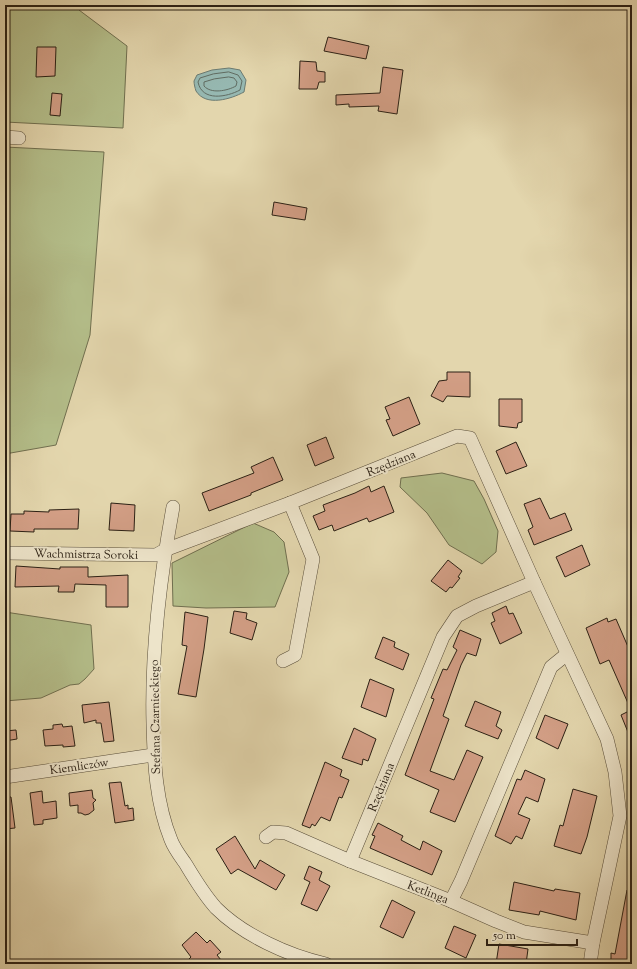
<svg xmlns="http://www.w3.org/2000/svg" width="637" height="969" font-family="'Sorts Mill Goudy',serif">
  <rect width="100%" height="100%" fill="#e3d6ad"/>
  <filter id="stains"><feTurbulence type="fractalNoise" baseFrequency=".005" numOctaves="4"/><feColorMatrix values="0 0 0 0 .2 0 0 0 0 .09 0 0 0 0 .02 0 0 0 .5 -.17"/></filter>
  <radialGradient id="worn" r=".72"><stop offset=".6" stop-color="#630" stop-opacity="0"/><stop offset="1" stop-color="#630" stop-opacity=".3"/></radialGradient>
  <!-- green -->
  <g fill="#b4be8a" stroke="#706f4f">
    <polygon points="5,5 79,5 79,10 127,46 123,128 5,122"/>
    <polygon points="5,147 104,152 90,335 56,445 5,454"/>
    <polygon points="442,473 474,481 484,499 498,531 496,552 482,564 449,545 427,513 400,487 401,478"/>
    <polygon points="253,523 274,532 284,542 289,572 275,607 206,608 173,606 172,563"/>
    <polygon points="5,612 91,625 94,669 85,679 79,684 70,685 41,698 5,701"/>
  </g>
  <!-- water -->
  <path fill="#96b8b1" stroke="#6b7b72" d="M229,68L240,70L246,80L244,92C231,99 206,107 196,91C195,88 194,84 194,81L197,75L212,70Z"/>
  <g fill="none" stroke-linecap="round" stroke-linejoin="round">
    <!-- shore -->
    <g stroke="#606c62" stroke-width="1">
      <path d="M229,72L238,75L242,81L240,90C227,97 202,102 198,82L200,78L213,74Z"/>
      <path d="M229,77L234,78L237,82L236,86C227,91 211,94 204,86V82L214,79Z"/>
    </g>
  </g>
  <!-- building -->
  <g fill="#d39f86" stroke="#2b2014">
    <polygon points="328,37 369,46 366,59 324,51"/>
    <polygon points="37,47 56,47 55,76 36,77"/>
    <polygon points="300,61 316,62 317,71 325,72 325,82 319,82 317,89 299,89"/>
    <polygon points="383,67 403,70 397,114 378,111 379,106 349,107 349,104 336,105 336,95 380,93"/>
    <polygon points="52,93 62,94 60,116 50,115"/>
    <polygon points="274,202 307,208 305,220 272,215"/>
    <polygon points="447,372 470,372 470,397 447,396 443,402 431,396 439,381 447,380"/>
    <polygon points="409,397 420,424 393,436 386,420 390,419 385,407"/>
    <polygon points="499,399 522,399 522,422 518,423 517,428 499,426"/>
    <polygon points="326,437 334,458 315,466 307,445"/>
    <polygon points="516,442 527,466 506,474 496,451"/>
    <polygon points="273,457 283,480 251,493 251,495 209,511 202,493 254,473 251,467"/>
    <polygon points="369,486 371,492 384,486 394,512 369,522 367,518 334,531 332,525 319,530 313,516 325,511 323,505 355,493"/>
    <polygon points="540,498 550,519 565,513 572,530 534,545 528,530 533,527 524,504"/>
    <polygon points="111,503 135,505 134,531 109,530"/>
    <polygon points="79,509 78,529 34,529 34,532 10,531 11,514 24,514 24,511 49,512 49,510"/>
    <polygon points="582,545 590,565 565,577 556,557"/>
    <polygon points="448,560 462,571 458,577 460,578 452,588 450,587 446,592 431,581"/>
    <polygon points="16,566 60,569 60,567 88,567 88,577 128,575 128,607 106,607 106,585 75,584 74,592 58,592 59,586 15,587"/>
    <polygon points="506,606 509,614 513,613 522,633 500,644 491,623 495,621 492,613"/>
    <polygon points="234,611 247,613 246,619 257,623 252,640 230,633"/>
    <polygon points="185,612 208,617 204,649 196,697 178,694 187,646 182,645"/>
    <polygon points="607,618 608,622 616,619 632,656 632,742 621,715 631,710 609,660 600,664 586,628"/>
    <polygon points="460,630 481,639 476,656 467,653 461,665 443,716 449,719 430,771 454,780 467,750 483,757 455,822 430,812 439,790 405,775 434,699 431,698 443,669 447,670 457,650 453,647"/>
    <polygon points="383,637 395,642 394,647 409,654 403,670 375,658"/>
    <polygon points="370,679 394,689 386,717 361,707"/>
    <polygon points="475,701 501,712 496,726 502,730 498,739 465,726"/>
    <polygon points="109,702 114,741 104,742 101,723 96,723 96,720 84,723 82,705"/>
    <polygon points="545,715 568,724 558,749 536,738"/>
    <polygon points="62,724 63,727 72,726 75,746 63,747 63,745 45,746 43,730 53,729 53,725"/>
    <polygon points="354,728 376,739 368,761 363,759 362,765 342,758"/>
    <polygon points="16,730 17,739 5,741 5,731"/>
    <polygon points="325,762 342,770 340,776 349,780 342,798 339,797 330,821 321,817 315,826 312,824 310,828 302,825"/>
    <polygon points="525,770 545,779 538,802 526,797 518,814 530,819 522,839 516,836 511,844 495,836 517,779 521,780"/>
    <polygon points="121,782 125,806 128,805 128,809 133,808 134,820 115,823 109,783"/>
    <polygon points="573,789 597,796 587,837 581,854 554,846 560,825 563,826"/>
    <polygon points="92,790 93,798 96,800 93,803 94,810 89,814 85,815 81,813 78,813 78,805 70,806 69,793"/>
    <polygon points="42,791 43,803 56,801 57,818 43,820 43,824 34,825 30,793"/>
    <polygon points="5,797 11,797 15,828 5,829"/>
    <polygon points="378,823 403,836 401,840 420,850 423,841 442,851 432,875 370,848 375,836 372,835"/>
    <polygon points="235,836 255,869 260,860 285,875 276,890 238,869 231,874 216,849"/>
    <polygon points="309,866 322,872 319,880 330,886 317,911 301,904 310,882 304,879"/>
    <polygon points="514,882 554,891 555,889 580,893 576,920 540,911 539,915 509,910"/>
    <polygon points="627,890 632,891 632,964 611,964 611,953 615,954"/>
    <polygon points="392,900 415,912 403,938 380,927"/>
    <polygon points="454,926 476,935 466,958 445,948"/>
    <polygon points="196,932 207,943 210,940 221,952 217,955 221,960 217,964 184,964 191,957 182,945"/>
    <polygon points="499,944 528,949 526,964 496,964"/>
  </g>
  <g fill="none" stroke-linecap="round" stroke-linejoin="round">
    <!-- street casing -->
    <g stroke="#594e3a" stroke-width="14">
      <g id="street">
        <polyline points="5,137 19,138"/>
        <path d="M173,507C160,578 151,651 153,724C154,763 156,803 171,840C174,848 180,856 185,863C194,878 204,895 216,908C243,935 289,956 326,964"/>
        <polyline points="5,553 156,555 165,550 290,503 457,436 470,438 534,582 607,739 615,772 620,816 593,943 590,964"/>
        <polyline points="283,661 295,655 313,559 290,503"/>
        <polyline points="5,777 153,755"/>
        <polyline points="266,837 273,832 286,833 350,861 451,901 496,921 524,932 593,943"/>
        <polyline points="350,861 443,637 457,616 476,606 534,582"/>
        <polyline points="451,901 461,881 551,667 567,654"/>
      </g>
    </g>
    <!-- street -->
    <use href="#street" stroke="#ede4ca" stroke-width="13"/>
  </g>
  <g text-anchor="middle" stroke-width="4" stroke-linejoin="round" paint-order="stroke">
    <!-- street labels -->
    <g font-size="12" fill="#2b2014" stroke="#ede4ca">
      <text transform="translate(391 463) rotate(-22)" y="4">Rzędziana</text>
      <text transform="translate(86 554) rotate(1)" y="4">Wachmistrza Soroki</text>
      <text transform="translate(155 717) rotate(-91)" y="4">Stefana Czarnieckiego</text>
      <text transform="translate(79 766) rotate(-8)" y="4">Kiemliczów</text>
      <text transform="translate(381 787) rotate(-68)" y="4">Rzędziana</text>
      <text transform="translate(428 892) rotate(21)" y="4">Ketlinga</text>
    </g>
  </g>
  <!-- margin -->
  <rect width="637" height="969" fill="none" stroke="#e3d6ad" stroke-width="20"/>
  <rect x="6" y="6" width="625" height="957" fill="none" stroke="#2b2014" stroke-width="2"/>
  <rect x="10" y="10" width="617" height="949" fill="none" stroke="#2b2014"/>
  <!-- scale -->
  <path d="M487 939v6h90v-6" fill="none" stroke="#2b2014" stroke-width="2"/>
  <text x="493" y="939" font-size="12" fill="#2b2014" stroke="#ede4ca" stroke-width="3" paint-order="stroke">50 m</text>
  <rect width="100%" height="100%" filter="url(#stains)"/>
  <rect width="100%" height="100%" fill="url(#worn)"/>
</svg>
